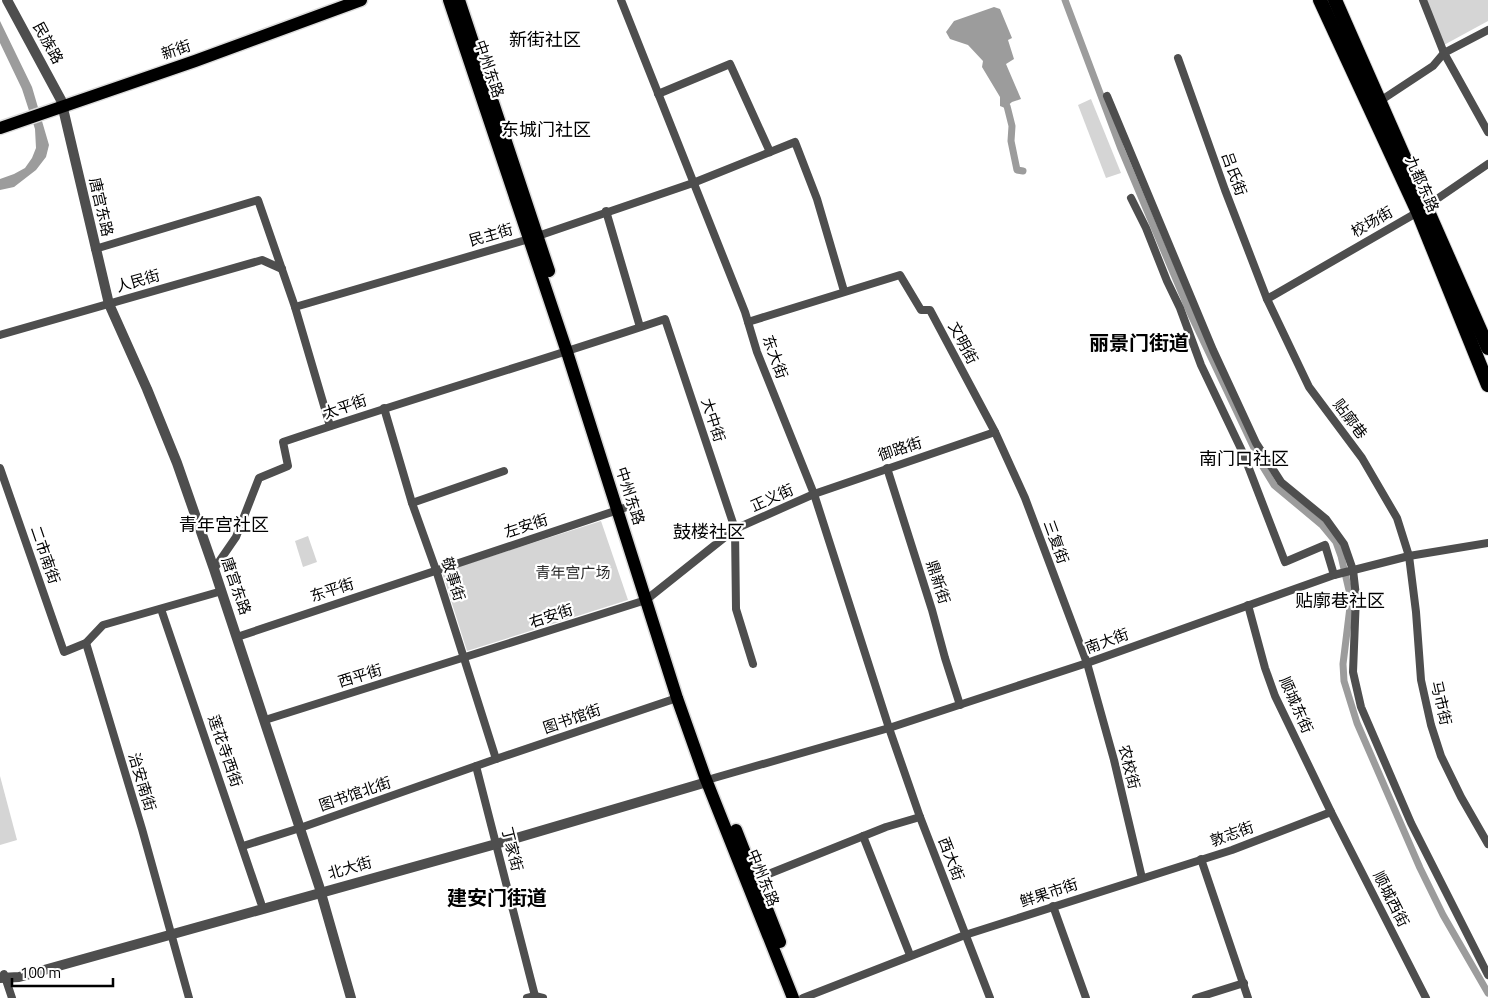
<svg xmlns="http://www.w3.org/2000/svg" width="1488" height="998" font-family="'Titillium Web','Noto Sans SC',sans-serif">
  <rect width="100%" height="100%" fill="#fff"/>
  <!-- green -->
  <g fill="#d5d5d5">
    <polygon points="1426,0 1488,0 1488,21 1442,46"/>
    <polygon points="1091,99 1121,173 1106,178 1078,105"/>
    <polygon points="601,521 628,600 467,651 442,572"/>
    <polygon points="308,536 317,562 303,567 295,541"/>
    <polygon points="0,776 17,840 0,845"/>
  </g>
  <!-- water -->
  <g fill="#9c9c9c">
    <polygon points="994,7 1000,9 1012,38 1008,40 1014,59 1006,64 1021,99 1012,102 1005,108 1000,106 1000,97 982,67 983,61 968,45 950,39 946,32 954,21"/>
    <polygon points="0,21 32,87 49,145 46,157 36,170 14,187 0,190 0,179 14,174 25,168 32,158 36,148 35,129 22,89 0,43"/>
  </g>
  <g fill="none" stroke-linecap="round" stroke-linejoin="round">
    <!-- canal -->
    <g stroke="#9c9c9c" stroke-width="7">
      <polyline points="1065,0 1121,149 1191,315 1263,467 1274,485 1322,525 1336,542 1341,556 1351,599 1343,664 1344,681 1357,723 1420,868 1443,915 1488,993"/>
      <polyline points="1007,106 1012,126 1011,141 1017,170 1023,171"/>
    </g>
    <!-- primary casing -->
    <g stroke="#dbdbdb" stroke-width="15">
      <g id="primary">
        <polyline points="449,0 567,352 677,698 705,777 793,998"/>
        <polyline points="459,0 549,271"/>
        <polyline points="0,128 195,61 361,0"/>
        <polyline points="736,830 780,942"/>
      </g>
    </g>
    <!-- trunk casing -->
    <g stroke="#dbdbdb" stroke-width="16">
      <g id="trunk">
        <polyline points="1320,0 1418,212 1488,385"/>
        <polyline points="1335,0 1488,348"/>
      </g>
    </g>
    <!-- minor -->
    <g stroke="#4e4e4e" stroke-width="8">
      <polyline points="621,0 745,312 757,352 814,494 889,728 920,817 990,998"/>
      <polyline points="1423,0 1444,53 1488,132"/>
      <polyline points="1178,58 1225,190 1267,299 1309,387 1362,458 1397,518 1409,556 1416,612 1421,680 1431,725 1441,756 1461,797 1488,844"/>
      <polyline points="658,94 730,64 770,152"/>
      <polyline points="1107,96 1213,350 1256,443 1281,482 1326,519 1344,544 1353,570 1356,596 1353,672 1361,707 1411,823 1488,975"/>
      <polyline points="1380,101 1433,66 1444,53 1488,30"/>
      <polyline points="1131,198 1146,228 1167,281 1180,308 1201,365 1243,453 1285,562 1325,545 1334,575"/>
      <polyline points="606,211 640,327"/>
      <polyline points="95,249 258,200 295,307 330,426"/>
      <polyline points="1267,299 1418,212 1488,164"/>
      <polyline points="295,307 529,239 693,183 795,142 817,199 844,291"/>
      <polyline points="748,322 900,275 921,310 930,310 995,432 1025,498 1087,663 1114,760 1142,878"/>
      <polyline points="0,335 262,260 282,269"/>
      <polyline points="384,408 412,503 436,570 496,759"/>
      <polyline points="0,468 64,652 86,643 103,625 222,591"/>
      <polyline points="887,468 932,610 945,658 960,705"/>
      <polyline points="412,503 504,471"/>
      <path d="M214,569L236,537L259,478L288,466L283,442C410,399 538,362 665,319L735,529L736,609L753,664"/>
      <polyline points="1248,605 1265,668 1275,696 1331,812 1426,998"/>
      <polyline points="161,609 261,903"/>
      <polyline points="237,637 624,508"/>
      <polyline points="86,643 142,829 189,998"/>
      <polyline points="265,720 646,600 735,529 814,494 995,432"/>
      <polyline points="476,766 535,996"/>
      <polyline points="714,778 889,728 1087,663 1334,575 1409,556 1488,543"/>
      <polyline points="863,836 910,955"/>
      <polyline points="243,846 300,828 496,759 677,698"/>
      <polyline points="1201,859 1248,998"/>
      <polyline points="756,879 886,827 920,817"/>
      <polyline points="1053,906 1086,998"/>
      <polyline points="4,974 12,998"/>
      <polyline points="527,998 535,996 543,998"/>
      <polyline points="803,998 965,935 1232,850 1331,812"/>
      <polyline points="1196,998 1244,983"/>
    </g>
    <!-- tertiary -->
    <g stroke="#4e4e4e" stroke-width="10">
      <polyline points="7,0 61,100 109,304 147,389 177,463 214,569 319,886 351,998"/>
      <polyline points="0,978 19,977 496,844 707,782"/>
    </g>
    <!-- primary -->
    <use href="#primary" stroke="#000" stroke-width="12"/>
    <!-- trunk -->
    <use href="#trunk" stroke="#000" stroke-width="14"/>
  </g>
  <g text-anchor="middle" stroke-width="4.5" stroke-linejoin="round" paint-order="stroke">
    <!-- street labels -->
    <g font-size="15" fill="#000" stroke="#fff">
      <text transform="translate(48 43) rotate(61)" y="5">民族路</text>
      <text transform="translate(176 50) rotate(-19)" y="5">新街</text>
      <text transform="translate(489 69) rotate(71)" y="5">中州东路</text>
      <text transform="translate(1234 174) rotate(70)" y="5">吕氏街</text>
      <text transform="translate(1422 184) rotate(66)" y="5">九都东路</text>
      <text transform="translate(101 207) rotate(77)" y="5">唐宫东路</text>
      <text transform="translate(1372 222) rotate(-30)" y="5">校场街</text>
      <text transform="translate(491 235) rotate(-16)" y="5">民主街</text>
      <text transform="translate(138 281) rotate(-16)" y="5">人民街</text>
      <text transform="translate(963 343) rotate(62)" y="5">文明街</text>
      <text transform="translate(775 357) rotate(70)" y="5">东大街</text>
      <text transform="translate(345 407) rotate(-19)" y="5">太平街</text>
      <text transform="translate(1350 419) rotate(53)" y="5">贴廓巷</text>
      <text transform="translate(713 420) rotate(72)" y="5">大中街</text>
      <text transform="translate(900 449) rotate(-18)" y="5">御路街</text>
      <text transform="translate(630 496) rotate(72)" y="5">中州东路</text>
      <text transform="translate(772 498) rotate(-24)" y="5">正义街</text>
      <text transform="translate(526 526) rotate(-18)" y="5">左安街</text>
      <text transform="translate(1056 542) rotate(70)" y="5">三复街</text>
      <text transform="translate(45 555) rotate(71)" y="5">二市南街</text>
      <text transform="translate(453 579) rotate(72)" y="5">敬事街</text>
      <text transform="translate(938 582) rotate(72)" y="5">鼎新街</text>
      <text transform="translate(236 586) rotate(71)" y="5">唐宫东路</text>
      <text transform="translate(332 590) rotate(-18)" y="5">东平街</text>
      <text transform="translate(551 616) rotate(-18)" y="5">右安街</text>
      <text transform="translate(1107 641) rotate(-20)" y="5">南大街</text>
      <text transform="translate(360 676) rotate(-17)" y="5">西平街</text>
      <text transform="translate(1441 703) rotate(77)" y="5">马市街</text>
      <text transform="translate(1296 705) rotate(66)" y="5">顺城东街</text>
      <text transform="translate(572 719) rotate(-19)" y="5">图书馆街</text>
      <text transform="translate(225 751) rotate(71)" y="5">莲花寺西街</text>
      <text transform="translate(1129 767) rotate(76)" y="5">农校街</text>
      <text transform="translate(142 782) rotate(73)" y="5">治安南街</text>
      <text transform="translate(355 794) rotate(-19)" y="5">图书馆北街</text>
      <text transform="translate(1232 834) rotate(-20)" y="5">敦志街</text>
      <text transform="translate(512 849) rotate(76)" y="5">丁家街</text>
      <text transform="translate(951 859) rotate(69)" y="5">西大街</text>
      <text transform="translate(350 868) rotate(-16)" y="5">北大街</text>
      <text transform="translate(763 878) rotate(68)" y="5">中州东路</text>
      <text transform="translate(1049 893) rotate(-18)" y="5">鲜果市街</text>
      <text transform="translate(1391 899) rotate(63)" y="5">顺城西街</text>
    </g>
    <!-- park labels -->
    <g font-size="15" fill="#2c2c2c" stroke="#fff">
      <text x="573" y="578">青年宫广场</text>
    </g>
    <!-- quarter labels -->
    <g font-size="18" fill="#000" stroke="#fff">
      <text x="545" y="46">新街社区</text>
      <text x="546" y="136">东城门社区</text>
      <text x="1244" y="465">南门口社区</text>
      <text x="224" y="531">青年宫社区</text>
      <text x="709" y="538">鼓楼社区</text>
      <text x="1340" y="607">贴廓巷社区</text>
    </g>
    <!-- district labels -->
    <g font-size="20" font-weight="bold" fill="#000" stroke="#fff">
      <text x="1139" y="350">丽景门街道</text>
      <text x="497" y="905">建安门街道</text>
    </g>
  </g>
  <!-- scale -->
  <path d="M12 978v8h101v-8" fill="none" stroke="#000000" stroke-width="2.5"/>
  <text x="20" y="978" font-size="15" fill="#000000" stroke="#ffffff" stroke-width="4" paint-order="stroke">100 m</text>
</svg>
